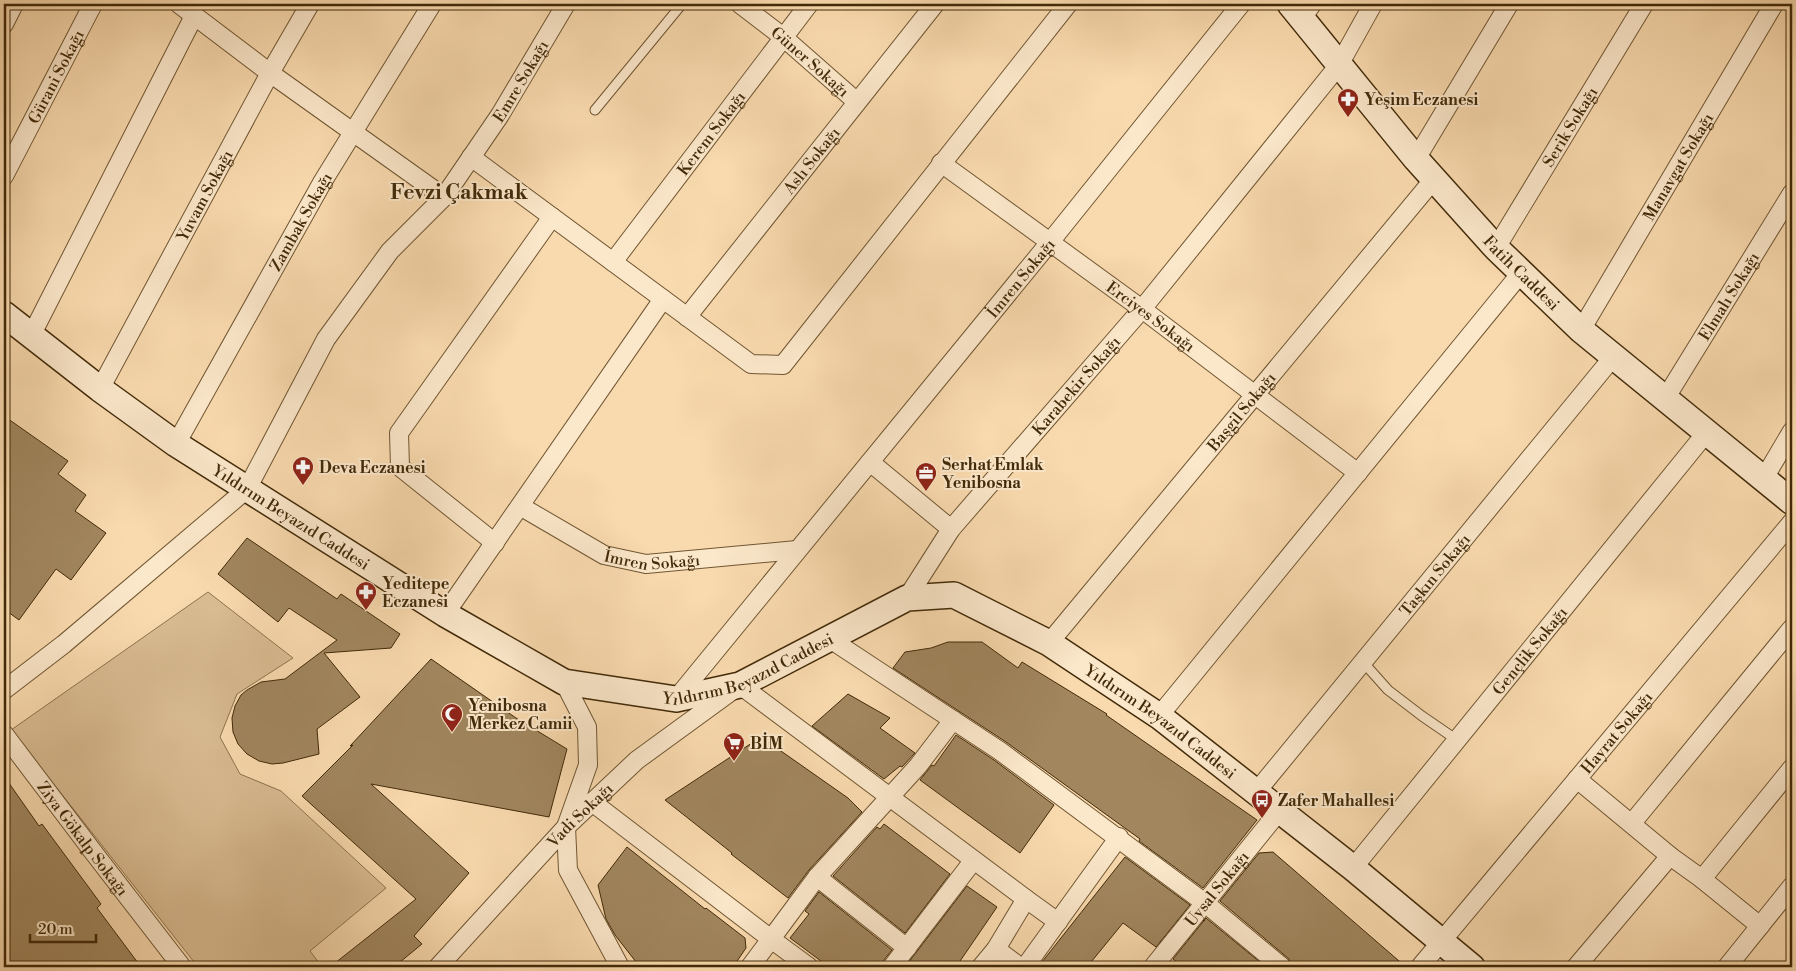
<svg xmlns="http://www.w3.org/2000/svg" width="1796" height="971" font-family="'Libre Bodoni',serif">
  <rect width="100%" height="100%" fill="#f9daae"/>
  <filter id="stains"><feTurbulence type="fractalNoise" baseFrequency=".004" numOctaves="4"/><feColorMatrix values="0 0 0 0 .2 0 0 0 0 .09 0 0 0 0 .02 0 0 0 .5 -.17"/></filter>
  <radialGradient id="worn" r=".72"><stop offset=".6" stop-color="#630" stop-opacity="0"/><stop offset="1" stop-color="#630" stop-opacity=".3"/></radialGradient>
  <!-- green -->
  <polygon fill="#dabc92" stroke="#8e734d" points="208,592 293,658 237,694 220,737 240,774 281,791 386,888 310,951 322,967 198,967 11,730"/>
  <!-- building -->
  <g fill="#a1865e" stroke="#422a08">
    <polygon points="4,416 68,461 58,474 86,495 75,511 106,533 71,580 56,569 19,620 4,609"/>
    <polygon points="247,538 337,599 341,594 400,634 391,648 324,653 360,697 317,729 319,754 283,763 272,764 259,761 247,754 238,744 233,732 232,718 235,706 241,695 247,690 261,682 285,679 337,640 289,608 278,622 218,574"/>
    <polygon points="948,642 982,642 1018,668 1022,662 1107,714 1106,715 1257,820 1203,888 1139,841 1140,839 1006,742 893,668 905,652 931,648"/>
    <polygon points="431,659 516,718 567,749 549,817 371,784 469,873 414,936 422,944 394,967 330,967 416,899 302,796 353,745 350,746"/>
    <polygon points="848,694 890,718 880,728 915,753 902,767 900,766 884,779 812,726"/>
    <polygon points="956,735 994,760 1054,805 1020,853 920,780 932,765 934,766"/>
    <polygon points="761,737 848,798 862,812 809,870 788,898 731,854 732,853 665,800"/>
    <polygon points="4,776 39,826 42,824 101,904 97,908 141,967 4,967"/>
    <polygon points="884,824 950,874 905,933 833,876 877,827 880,829"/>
    <polygon points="627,847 705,909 706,908 745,938 746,948 733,967 640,967 615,935 606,919 598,885"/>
    <polygon points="1273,852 1406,967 1292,967 1289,959 1220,901 1259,853"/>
    <polygon points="1125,857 1190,905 1156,947 1123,923 1087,967 1038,967"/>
    <polygon points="967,886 997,907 956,967 905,967"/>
    <polygon points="819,892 892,950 883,961 882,967 829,967 790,938 809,914 805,911"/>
    <polygon points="1206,918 1266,967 1183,967 1173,959"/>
  </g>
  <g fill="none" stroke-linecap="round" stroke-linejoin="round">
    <!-- lane casing -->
    <g stroke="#705632" stroke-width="11">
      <g id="lane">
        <polyline points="595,110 682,4"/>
        <polyline points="1363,662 1388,690 1422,716 1457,740"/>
      </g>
    </g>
    <!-- street casing -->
    <g stroke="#705632" stroke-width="20">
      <g id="street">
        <polyline points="179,4 270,73 444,197"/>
        <path id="s1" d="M740,4L783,37L857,102"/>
        <polyline points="1302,19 1312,4"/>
        <polyline points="4,24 14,4"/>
        <polyline points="471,157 751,364 783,365 1068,4"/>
        <polyline points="1416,159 1509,4"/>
        <path id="s2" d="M941,163L1142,309L1358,473"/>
        <path id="s3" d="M4,176L93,4"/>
        <path id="s4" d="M1496,248L1644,4"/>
        <path id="s5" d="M613,262L809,4"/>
        <path id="s6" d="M687,317L935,4"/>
        <path id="s7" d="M1581,330L1774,4"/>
        <polyline points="31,336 194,16"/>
        <path id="s8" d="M100,389L270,73L310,4"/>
        <path id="s9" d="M1665,399L1792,193"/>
        <path id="s10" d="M176,444L323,181L432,4"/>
        <polyline points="870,462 951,529"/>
        <polyline points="1763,480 1792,431"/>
        <path id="s11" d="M520,506L604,555L646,564L797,550"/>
        <polyline points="495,543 400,467 399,433 552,217"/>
        <path id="s12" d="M907,598L951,529L1142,309L1339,65L1373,4"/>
        <polyline points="445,614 663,299"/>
        <polyline points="830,639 1000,751 1205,903 1282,967"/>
        <path id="s13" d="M1049,643L1434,179"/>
        <polyline points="564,682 587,727 588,765 566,827 568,870 620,967"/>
        <path id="s14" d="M4,690L64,644L247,489L326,339L390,251L444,197L500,115L566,4"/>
        <path id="s15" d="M676,699L1050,242L1241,4"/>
        <polyline points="1159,716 1521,273"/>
        <path id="s16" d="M4,734L94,853L182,967"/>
        <polyline points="1577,779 1670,856 1702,879 1760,926"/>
        <path id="s17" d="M1257,791L1613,357"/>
        <polyline points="592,802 771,939 750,967"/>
        <polyline points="1632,823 1792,628"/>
        <path id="s18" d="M1353,868L1706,433"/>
        <polyline points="817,877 907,948"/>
        <polyline points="1702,879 1792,768"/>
        <polyline points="1026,899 1058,922"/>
        <polyline points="996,949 1020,967"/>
        <path id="s19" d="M438,967L566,827L637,760L740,685L1026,899L996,949L981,967"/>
        <polyline points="809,967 771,939 817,877 918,766 953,720"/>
        <polyline points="892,967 973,861"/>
        <polyline points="1025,967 1119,837"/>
        <path id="s20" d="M1153,967L1280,810"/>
        <path id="s21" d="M1420,967L1792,522"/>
        <polyline points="1576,967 1670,856"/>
        <polyline points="1727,967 1792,886"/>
      </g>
    </g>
    <!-- secondary casing -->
    <g stroke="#422a08" stroke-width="28">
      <g id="secondary">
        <path id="s22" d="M1290,4L1416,159L1496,248L1581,330L1792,502"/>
        <path id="s23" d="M4,314L100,389L176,444L445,614L564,682L676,699L740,685L907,598L954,595L1049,643L1159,716L1353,868L1472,967"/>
      </g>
    </g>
    <!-- lane -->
    <use href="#lane" stroke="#fbe7ca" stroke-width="9"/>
    <!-- street -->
    <use href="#street" stroke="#fbe7ca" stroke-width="18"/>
    <!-- secondary -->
    <use href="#secondary" stroke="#fbe7ca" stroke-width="25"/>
  </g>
  <!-- icons -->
  <defs>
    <g id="pharmacy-pin" transform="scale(1.125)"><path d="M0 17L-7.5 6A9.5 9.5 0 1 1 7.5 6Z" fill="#8f2418" stroke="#fbe7ca"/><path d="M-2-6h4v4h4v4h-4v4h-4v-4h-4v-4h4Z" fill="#fff"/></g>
    <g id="office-pin" transform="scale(1.125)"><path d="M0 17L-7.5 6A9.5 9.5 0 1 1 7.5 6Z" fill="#8f2418" stroke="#fbe7ca"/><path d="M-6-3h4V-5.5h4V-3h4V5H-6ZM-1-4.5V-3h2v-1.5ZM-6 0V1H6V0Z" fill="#fff"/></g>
    <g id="mosque-pin" transform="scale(1.125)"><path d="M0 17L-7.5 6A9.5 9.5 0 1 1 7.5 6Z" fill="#8f2418" stroke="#fbe7ca"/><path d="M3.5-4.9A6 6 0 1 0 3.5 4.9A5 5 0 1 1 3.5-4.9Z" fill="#fff"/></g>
    <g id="supermarket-pin" transform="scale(1.125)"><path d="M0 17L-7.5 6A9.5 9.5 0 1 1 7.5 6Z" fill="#8f2418" stroke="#fbe7ca"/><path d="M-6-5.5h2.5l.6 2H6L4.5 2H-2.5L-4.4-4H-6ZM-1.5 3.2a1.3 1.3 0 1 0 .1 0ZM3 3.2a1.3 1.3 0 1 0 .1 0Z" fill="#fff"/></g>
    <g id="bus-pin" transform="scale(1.125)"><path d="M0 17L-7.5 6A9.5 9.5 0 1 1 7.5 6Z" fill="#8f2418" stroke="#fbe7ca"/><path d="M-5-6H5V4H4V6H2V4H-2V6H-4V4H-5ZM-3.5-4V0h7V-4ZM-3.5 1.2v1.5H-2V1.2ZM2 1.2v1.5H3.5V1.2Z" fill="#fff"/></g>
  </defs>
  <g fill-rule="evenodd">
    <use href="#pharmacy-pin" x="1348" y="99"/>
    <use href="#pharmacy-pin" x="303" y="467"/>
    <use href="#office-pin" x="926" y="473"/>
    <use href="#pharmacy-pin" x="366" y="592"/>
    <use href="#mosque-pin" x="452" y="714"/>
    <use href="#supermarket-pin" x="734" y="743"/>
    <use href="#bus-pin" x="1262" y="800"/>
  </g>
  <g text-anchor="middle" stroke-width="4" stroke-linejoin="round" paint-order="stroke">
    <!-- street labels -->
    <g font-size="16" fill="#422a08" stroke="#fbe7ca">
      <text dy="6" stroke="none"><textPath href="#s1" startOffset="91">Güner Sokağı</textPath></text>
      <text dy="6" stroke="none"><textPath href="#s3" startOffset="112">Gürani Sokağı</textPath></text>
      <text dy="6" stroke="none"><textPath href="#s14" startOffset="809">Emre Sokağı</textPath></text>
      <text dy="6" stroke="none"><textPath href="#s4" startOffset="142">Serik Sokağı</textPath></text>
      <text dy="6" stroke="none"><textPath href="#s5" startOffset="162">Kerem Sokağı</textPath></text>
      <text dy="6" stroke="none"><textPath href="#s6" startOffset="200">Aslı Sokağı</textPath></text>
      <text dy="6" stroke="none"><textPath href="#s7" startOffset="190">Manavgat Sokağı</textPath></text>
      <text dy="6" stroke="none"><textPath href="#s8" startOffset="220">Yuvam Sokağı</textPath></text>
      <text dy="6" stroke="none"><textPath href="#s10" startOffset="255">Zambak Sokağı</textPath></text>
      <text dy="6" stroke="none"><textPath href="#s22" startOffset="355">Fatih Caddesi</textPath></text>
      <text dy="6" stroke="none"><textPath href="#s15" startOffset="544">İmren Sokağı</textPath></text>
      <text dy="6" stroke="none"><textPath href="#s9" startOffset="121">Elmalı Sokağı</textPath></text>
      <text dy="6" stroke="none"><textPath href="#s2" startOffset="260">Erciyes Sokağı</textPath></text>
      <text dy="6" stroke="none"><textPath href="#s12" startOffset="272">Karabekir Sokağı</textPath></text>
      <text dy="6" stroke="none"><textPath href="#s13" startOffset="301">Başgil Sokağı</textPath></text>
      <text dy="6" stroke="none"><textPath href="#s23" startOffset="352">Yıldırım Beyazıd Caddesi</textPath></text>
      <text dy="6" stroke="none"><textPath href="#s11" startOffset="146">İmren Sokağı</textPath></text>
      <text dy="6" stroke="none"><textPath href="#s17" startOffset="280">Taşkın Sokağı</textPath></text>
      <text dy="6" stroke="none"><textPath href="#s18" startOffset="280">Gençlik Sokağı</textPath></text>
      <text dy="6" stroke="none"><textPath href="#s23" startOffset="862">Yıldırım Beyazıd Caddesi</textPath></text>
      <text dy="6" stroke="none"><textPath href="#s23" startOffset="1328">Yıldırım Beyazıd Caddesi</textPath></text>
      <text dy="6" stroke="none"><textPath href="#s21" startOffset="306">Hayrat Sokağı</textPath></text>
      <text dy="6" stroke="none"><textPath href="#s19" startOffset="208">Vadi Sokağı</textPath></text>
      <text dy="6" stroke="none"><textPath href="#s16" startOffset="131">Ziya Gökalp Sokağı</textPath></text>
      <text dy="6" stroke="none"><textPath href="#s20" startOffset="101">Uysal Sokağı</textPath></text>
    </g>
    <!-- poi labels -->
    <g font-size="16" font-weight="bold" fill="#422a08" stroke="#fbe7ca" text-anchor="start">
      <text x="1364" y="105">Yeşim Eczanesi</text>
      <text x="942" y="470">Serhat Emlak<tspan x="942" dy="18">Yenibosna</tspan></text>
      <text x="319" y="473">Deva Eczanesi</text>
      <text x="382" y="589">Yeditepe<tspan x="382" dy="18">Eczanesi</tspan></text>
      <text x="468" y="711">Yenibosna<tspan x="468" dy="18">Merkez Camii</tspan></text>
      <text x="750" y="749">BİM</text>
      <text x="1278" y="806">Zafer Mahallesi</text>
    </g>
    <!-- district labels -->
    <g font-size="21" font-weight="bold" fill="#422a08" stroke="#fbe7ca">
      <text x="459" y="199">Fevzi Çakmak</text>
    </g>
  </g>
  <!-- margin -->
  <rect width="1796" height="971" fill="none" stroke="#f9daae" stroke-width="20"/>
  <rect x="5" y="5" width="1786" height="961" fill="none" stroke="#422a08" stroke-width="2.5"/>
  <rect x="10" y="10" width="1776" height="951" fill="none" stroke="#422a08"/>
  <!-- scale -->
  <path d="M30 934v8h66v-8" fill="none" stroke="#422a08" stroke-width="2.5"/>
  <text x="38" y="934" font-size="15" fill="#422a08" stroke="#fbe7ca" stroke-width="4" paint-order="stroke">20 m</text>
  <rect width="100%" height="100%" filter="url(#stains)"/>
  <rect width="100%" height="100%" fill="url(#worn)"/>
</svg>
